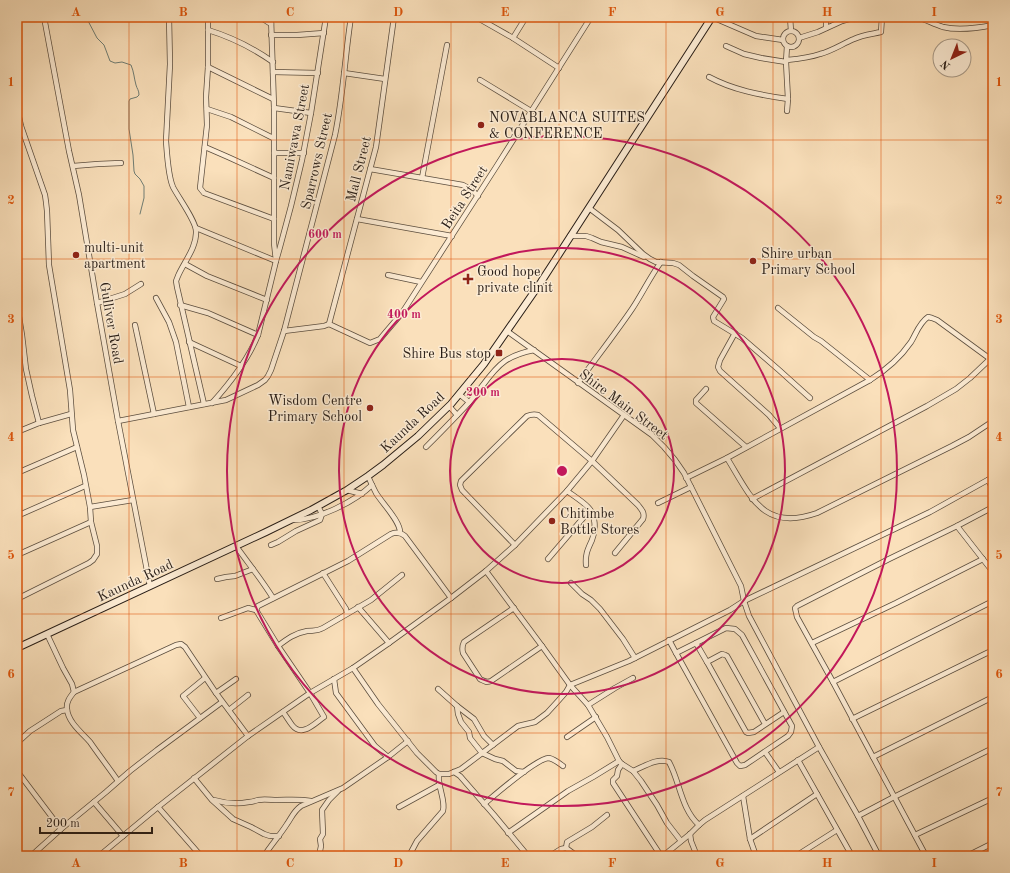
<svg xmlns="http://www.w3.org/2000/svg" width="1010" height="873" font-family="'Old Standard TT',serif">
  <rect width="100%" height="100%" fill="#fae0bb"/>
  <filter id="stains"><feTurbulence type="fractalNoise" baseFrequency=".005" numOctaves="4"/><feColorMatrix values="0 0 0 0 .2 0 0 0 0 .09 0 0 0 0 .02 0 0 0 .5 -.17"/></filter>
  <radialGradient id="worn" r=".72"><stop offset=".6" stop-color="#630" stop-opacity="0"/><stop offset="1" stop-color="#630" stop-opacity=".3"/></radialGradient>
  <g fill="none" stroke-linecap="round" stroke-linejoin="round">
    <!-- stream -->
    <path stroke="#6f7d74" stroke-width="1" d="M86,17L97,38L104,45L110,61L115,63L122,62L131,65C134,72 134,78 136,85C137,89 139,90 139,95L137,97L130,99L129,101V129L133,155L134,171L135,174L140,179L144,186V198L140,214"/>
    <!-- minor casing -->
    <g stroke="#5c4e3f" stroke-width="6">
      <g id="minor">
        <polyline points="44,17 69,151 79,195 97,303 118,421 150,586"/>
        <path d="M169,17L170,64L166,141C167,153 168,176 173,187C178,197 196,221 196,231C197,247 184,262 178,276L176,281L177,287L204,404"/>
        <polyline points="208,17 208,67 206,97 207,125 200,188 204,193 274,219"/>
        <polyline points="260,17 271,24"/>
        <polyline points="476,17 513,38 559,68"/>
        <polyline points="712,17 756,36 783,40"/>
        <polyline points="790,17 791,31"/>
        <polyline points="826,17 826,28"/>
        <path d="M917,17C926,20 934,24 943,27C959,31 978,28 993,25"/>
        <path d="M208,30C231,37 253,48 273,62"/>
        <circle cx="791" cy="39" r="8"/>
        <polyline points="271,35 297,35 324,33"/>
        <polyline points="513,38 526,17"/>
        <polyline points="799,38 818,32 842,21 856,17"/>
        <polyline points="726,46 744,54 761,58 786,62"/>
        <path d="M786,60C797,59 809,58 820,54C832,51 842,44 854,39C862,35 872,34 881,32L882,17"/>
        <polyline points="208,67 273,99"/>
        <polyline points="273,72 318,73"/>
        <polyline points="344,73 385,79"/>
        <path d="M709,77C733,90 760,95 788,99"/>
        <polyline points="480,80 531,111"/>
        <polyline points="17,108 21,126 45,195 46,202 47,211 49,265 70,390 73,430 84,475 90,507 91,522 97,546 97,554 93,560 89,563 17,599"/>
        <polyline points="274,108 311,113"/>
        <polyline points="207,109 231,117 273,138"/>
        <polyline points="787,111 788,99 786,62 787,46"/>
        <polyline points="205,147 228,157 274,178"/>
        <polyline points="274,153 304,153"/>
        <polyline points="73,166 98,164 121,163"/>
        <polyline points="370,169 463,185 472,190 478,196"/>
        <polyline points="422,178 447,45"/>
        <polyline points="589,208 618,230 643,254 650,259 656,262 673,263 679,265 693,276 723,297 724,299 713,317 714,321 742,338 779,370 810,398"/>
        <polyline points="357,219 452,236"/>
        <polyline points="196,228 276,261 280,247 291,206 302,160 311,113 326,17"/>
        <polyline points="570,236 586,236 592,238 601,242 622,247 644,257"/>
        <polyline points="185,264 207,276 267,300"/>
        <polyline points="388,275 421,282"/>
        <polyline points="156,298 169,322 176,342 189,407"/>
        <polyline points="97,303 125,294 141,284"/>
        <polyline points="17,304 22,335 26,369 32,396 39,423"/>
        <polyline points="180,305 208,313 258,335"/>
        <polyline points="778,308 814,337 821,341 870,380"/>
        <polyline points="329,324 370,343 380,339 385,333 402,313 496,167 591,17"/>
        <polyline points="329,324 376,147 394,17"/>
        <polyline points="135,325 154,414"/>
        <polyline points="284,331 324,326 329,324"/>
        <polyline points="507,331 652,435 664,447 675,460 684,473 741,586 744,601 749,616 819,747 858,816 879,856"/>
        <polyline points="735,333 720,360 718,367 720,371 769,415 780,428"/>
        <polyline points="189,342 241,366"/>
        <path d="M578,383C596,358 615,334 632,309C642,294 650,277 661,262"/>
        <polyline points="706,389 696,400 696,403 746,447"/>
        <polyline points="459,394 469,402"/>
        <path d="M212,403C230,383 248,360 258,335L276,261L274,243V108L271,17"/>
        <polyline points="449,406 457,415"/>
        <path d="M118,421L226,400L258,385L265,380L268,376L271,370L284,331L335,135C343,97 345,56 351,17"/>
        <polyline points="17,432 39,423 71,414"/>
        <path d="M426,447C442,431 458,415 473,398C483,386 492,370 505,361C514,355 524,352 534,350"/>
        <path d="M727,458C751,497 763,532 817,513L952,446L969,437L993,421"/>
        <polyline points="17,473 77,447"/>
        <path d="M368,476C370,481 373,487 376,493C382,503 401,522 400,533"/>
        <path d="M686,478L727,458L870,380C886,370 900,358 911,342C916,334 919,323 928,317L932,318L937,320L993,361"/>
        <polyline points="988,480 993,489"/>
        <polyline points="347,490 362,494"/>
        <path d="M567,491C574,496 582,501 588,507C596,515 596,530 592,540C588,549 585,554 586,565"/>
        <polyline points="752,499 927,406 956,389 970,378 990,359"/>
        <polyline points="658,503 691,487"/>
        <polyline points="90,507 133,500"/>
        <polyline points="17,516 85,486"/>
        <path d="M293,520C318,520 354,502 372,485"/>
        <polyline points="957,526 993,572"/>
        <polyline points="271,545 278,542 296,531 320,520 322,514 318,506"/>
        <path d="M515,545L462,490L460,485L461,481L527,416C532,414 534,414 538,415L592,461L638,505C642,510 645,513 643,519L615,553"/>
        <path d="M236,546C248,563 262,580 273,598"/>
        <polyline points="17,555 91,522"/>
        <polyline points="548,559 590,510"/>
        <polyline points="486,571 542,646 570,685 588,705 607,737 619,761 622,764 633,771 641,781 657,805 667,823 681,841"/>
        <polyline points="323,573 346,609 347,613"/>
        <polyline points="217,579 226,577 235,576 253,569"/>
        <polyline points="571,583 582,594 591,600 600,609 623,639 635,658"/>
        <polyline points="358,607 389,643"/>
        <path d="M514,608L464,642C462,646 462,649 463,653L480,679C484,681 486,683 491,681L542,646"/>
        <polyline points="221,618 248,608 256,610"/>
        <polygon points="726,628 735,629 742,635 792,726 791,732 788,736 745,765 740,766 737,763 676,653"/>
        <polyline points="47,634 63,668 72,684 74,692"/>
        <polyline points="669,640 676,653"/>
        <polyline points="696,643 707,662"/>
        <polyline points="812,643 896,603 983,559"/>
        <path d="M278,646C287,639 295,633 307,631C313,630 316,632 323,628L371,600L402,575"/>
        <polyline points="353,668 378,704 417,753 436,772 439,774 449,774 461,769 518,726 535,722 547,713 558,701 566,692 570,685 629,661 730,610 744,601 930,512 993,477"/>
        <polyline points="334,679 336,693 375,746 388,757"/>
        <polyline points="833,682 993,601"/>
        <polyline points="438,689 457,706 474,719 484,736 493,745"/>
        <polyline points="216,693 236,679"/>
        <polyline points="588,705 615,688 633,678"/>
        <polyline points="457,706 458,714 461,722 469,732 470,738 482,753 495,759 503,761 516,771 524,772"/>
        <polyline points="229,710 248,695"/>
        <path d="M283,712C286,716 289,721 292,725C302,738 315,723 324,717L310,693L278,646L256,610L258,606L348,561L391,534C396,532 400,532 405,536L451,598"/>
        <polyline points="200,718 183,696 205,678"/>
        <polyline points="852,719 993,650"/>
        <polyline points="765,724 727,656 725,655 722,654 707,662 746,732 748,733 754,732 784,712"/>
        <polyline points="567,737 596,717"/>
        <polyline points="17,743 30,731 44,722 61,711 67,710"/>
        <polyline points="765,752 779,772"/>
        <polyline points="873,757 993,697"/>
        <polyline points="798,760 852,856"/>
        <polyline points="622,764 618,770 617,776 613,780 613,783 661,856"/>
        <polyline points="17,771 61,829"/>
        <path d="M633,771C643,767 658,757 669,762C680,782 681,809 699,825"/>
        <polyline points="454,772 460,776 494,815 528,856"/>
        <polyline points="194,778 212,800 233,819 251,827 264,834 270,836 279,836"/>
        <path d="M118,781C109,768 99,755 90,742C82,733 68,722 67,709C66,702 70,697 74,692L176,645L181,644L185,647L216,693L248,736"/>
        <polyline points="743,796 750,839 756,856"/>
        <path d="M214,800C224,803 238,804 249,802C252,802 255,801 258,800C264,799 271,800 277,800C289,800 299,799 311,801"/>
        <polyline points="94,802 123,836"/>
        <path d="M484,804C496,794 537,758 549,758C554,759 559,763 563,766"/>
        <polyline points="158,807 201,856"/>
        <polyline points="399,807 439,785"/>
        <polyline points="858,816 894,797 993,748"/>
        <polyline points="508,833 568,791 593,777 619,761"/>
        <polyline points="690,834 691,841 697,856"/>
        <polyline points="915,835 993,798"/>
        <polyline points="750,839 817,794"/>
        <polyline points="566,848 567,842 592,827 607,815"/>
        <polyline points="31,856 61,829 106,792 130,771 157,750 222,702"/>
        <polyline points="99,856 158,807 248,736 310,693 353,668 389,643 451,598 486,571 515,545 567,491 592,461 624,415"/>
        <path d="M264,856C271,845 280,835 287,824C292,817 293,812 301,806L343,788L388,757L408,741"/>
        <polyline points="319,856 321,846 320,839 323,834 322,810 329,800 338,791"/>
        <path d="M409,856L417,841L443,811C446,800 437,786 439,774"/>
        <polyline points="550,856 561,849 566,848 577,856"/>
        <polyline points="663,856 690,834 699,825 705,820 819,747"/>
        <polyline points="796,856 837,830"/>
        <polyline points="926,856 873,757 833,682 797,617 795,608 797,606 889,559 957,526 993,507"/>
        <polyline points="967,856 993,843"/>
      </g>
    </g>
    <!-- secondary casing -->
    <g stroke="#281d16" stroke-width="8">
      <polyline id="secondary" points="17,648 266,532 311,510 347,490 368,476 383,465 418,436 451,404 484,364 541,282 712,17"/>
    </g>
    <!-- minor -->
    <use href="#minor" stroke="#fcebd3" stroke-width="4.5"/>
    <!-- secondary -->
    <use href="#secondary" stroke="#fcebd3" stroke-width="6"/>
  </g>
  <!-- grid -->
  <path fill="none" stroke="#de560c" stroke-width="1" stroke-opacity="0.55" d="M129,17V856M237,17V856M344,17V856M451,17V856M559,17V856M666,17V856M773,17V856M881,17V856M17,140H993M17,259H993M17,377H993M17,496H993M17,614H993M17,733H993"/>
  <!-- distance rings -->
  <g fill="none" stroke="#c2185b" stroke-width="2">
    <circle cx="562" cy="471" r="112"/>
    <circle cx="562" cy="471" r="223"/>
    <circle cx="562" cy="471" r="335"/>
  </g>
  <!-- markers -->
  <g fill="#8f2418" stroke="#fcebd3" stroke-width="1.5">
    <circle cx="481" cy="125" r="4"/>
    <circle cx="76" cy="255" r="4"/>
    <circle cx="753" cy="261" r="4"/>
    <path d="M466 273h4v4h4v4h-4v4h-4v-4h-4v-4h4z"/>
    <rect x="495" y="349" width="8" height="8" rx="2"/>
    <circle cx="370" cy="408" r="4"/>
    <circle cx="552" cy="521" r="4"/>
  </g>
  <g text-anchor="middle" stroke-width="3" stroke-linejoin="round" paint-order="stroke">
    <!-- poi labels -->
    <g font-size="14" fill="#281d16" stroke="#fcebd3" text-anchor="start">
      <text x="489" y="122">NOVABLANCA SUITES<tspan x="489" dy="16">&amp; CONFERENCE</tspan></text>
      <text x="84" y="252">multi-unit<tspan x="84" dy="16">apartment</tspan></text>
      <text x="761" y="258">Shire urban<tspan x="761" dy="16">Primary School</tspan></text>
      <text x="477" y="276">Good hope<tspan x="477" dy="16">private clinit</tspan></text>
      <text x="491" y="358" text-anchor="end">Shire Bus stop</text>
      <text x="362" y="405" text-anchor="end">Wisdom Centre<tspan x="362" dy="16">Primary School</tspan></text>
      <text x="560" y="518">Chitimbe<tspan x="560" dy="16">Bottle Stores</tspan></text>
    </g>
    <!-- street labels -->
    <g font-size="14" fill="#281d16" stroke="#fcebd3">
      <text transform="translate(294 137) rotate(-79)" y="5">Namiwawa Street</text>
      <text transform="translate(316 161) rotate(-77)" y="5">Sparrows Street</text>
      <text transform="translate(358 169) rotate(-76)" y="5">Mall Street</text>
      <text transform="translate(464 197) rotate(-57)" y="5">Beita Street</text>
      <text transform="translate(112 323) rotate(80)" y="5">Gulliver Road</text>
      <text transform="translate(624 404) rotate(37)" y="5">Shire Main Street</text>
      <text transform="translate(412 422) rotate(-43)" y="5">Kaunda Road</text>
      <text transform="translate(135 580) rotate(-25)" y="5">Kaunda Road</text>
    </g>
  </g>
  <circle cx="562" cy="471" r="6" fill="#c2185b" stroke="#fcebd3" stroke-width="2"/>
  <g font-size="12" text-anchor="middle" font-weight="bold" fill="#c2185b" stroke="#fcebd3" stroke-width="3" stroke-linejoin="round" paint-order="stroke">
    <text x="325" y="238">600 m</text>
    <text x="404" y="318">400 m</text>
    <text x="483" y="396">200 m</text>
  </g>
  <!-- margin -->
  <rect width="1010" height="873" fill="none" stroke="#fae0bb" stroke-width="44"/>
  <!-- north arrow -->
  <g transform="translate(952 58) rotate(223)"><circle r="19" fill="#fcebd3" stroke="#a79987"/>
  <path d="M0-3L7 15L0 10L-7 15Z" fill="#8f2418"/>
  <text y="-6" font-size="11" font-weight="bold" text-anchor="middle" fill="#281d16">N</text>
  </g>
  <!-- scale -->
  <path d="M40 827v6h112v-6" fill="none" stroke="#281d16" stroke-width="2"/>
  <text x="46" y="827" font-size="12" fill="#281d16" stroke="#fcebd3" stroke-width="3" paint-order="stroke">200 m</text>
  <rect x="22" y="22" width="966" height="829" fill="none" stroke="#de560c" stroke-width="1.5"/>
  <g font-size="13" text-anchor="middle" font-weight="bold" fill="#de560c">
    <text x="76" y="16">A</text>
    <text x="183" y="16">B</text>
    <text x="290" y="16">C</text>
    <text x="398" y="16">D</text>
    <text x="505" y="16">E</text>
    <text x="612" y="16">F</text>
    <text x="720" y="16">G</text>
    <text x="827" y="16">H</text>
    <text x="934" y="16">I</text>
    <text x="11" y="86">1</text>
    <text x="999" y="86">1</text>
    <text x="11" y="204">2</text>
    <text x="999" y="204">2</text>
    <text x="11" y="323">3</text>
    <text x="999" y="323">3</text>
    <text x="11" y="441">4</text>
    <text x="999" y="441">4</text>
    <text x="11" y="559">5</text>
    <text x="999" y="559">5</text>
    <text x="11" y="678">6</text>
    <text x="999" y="678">6</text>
    <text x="11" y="796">7</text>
    <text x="999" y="796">7</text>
    <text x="76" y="867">A</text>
    <text x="183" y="867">B</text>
    <text x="290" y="867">C</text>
    <text x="398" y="867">D</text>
    <text x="505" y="867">E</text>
    <text x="612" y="867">F</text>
    <text x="720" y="867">G</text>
    <text x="827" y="867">H</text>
    <text x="934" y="867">I</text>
  </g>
  <rect width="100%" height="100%" filter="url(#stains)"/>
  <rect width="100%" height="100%" fill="url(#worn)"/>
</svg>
